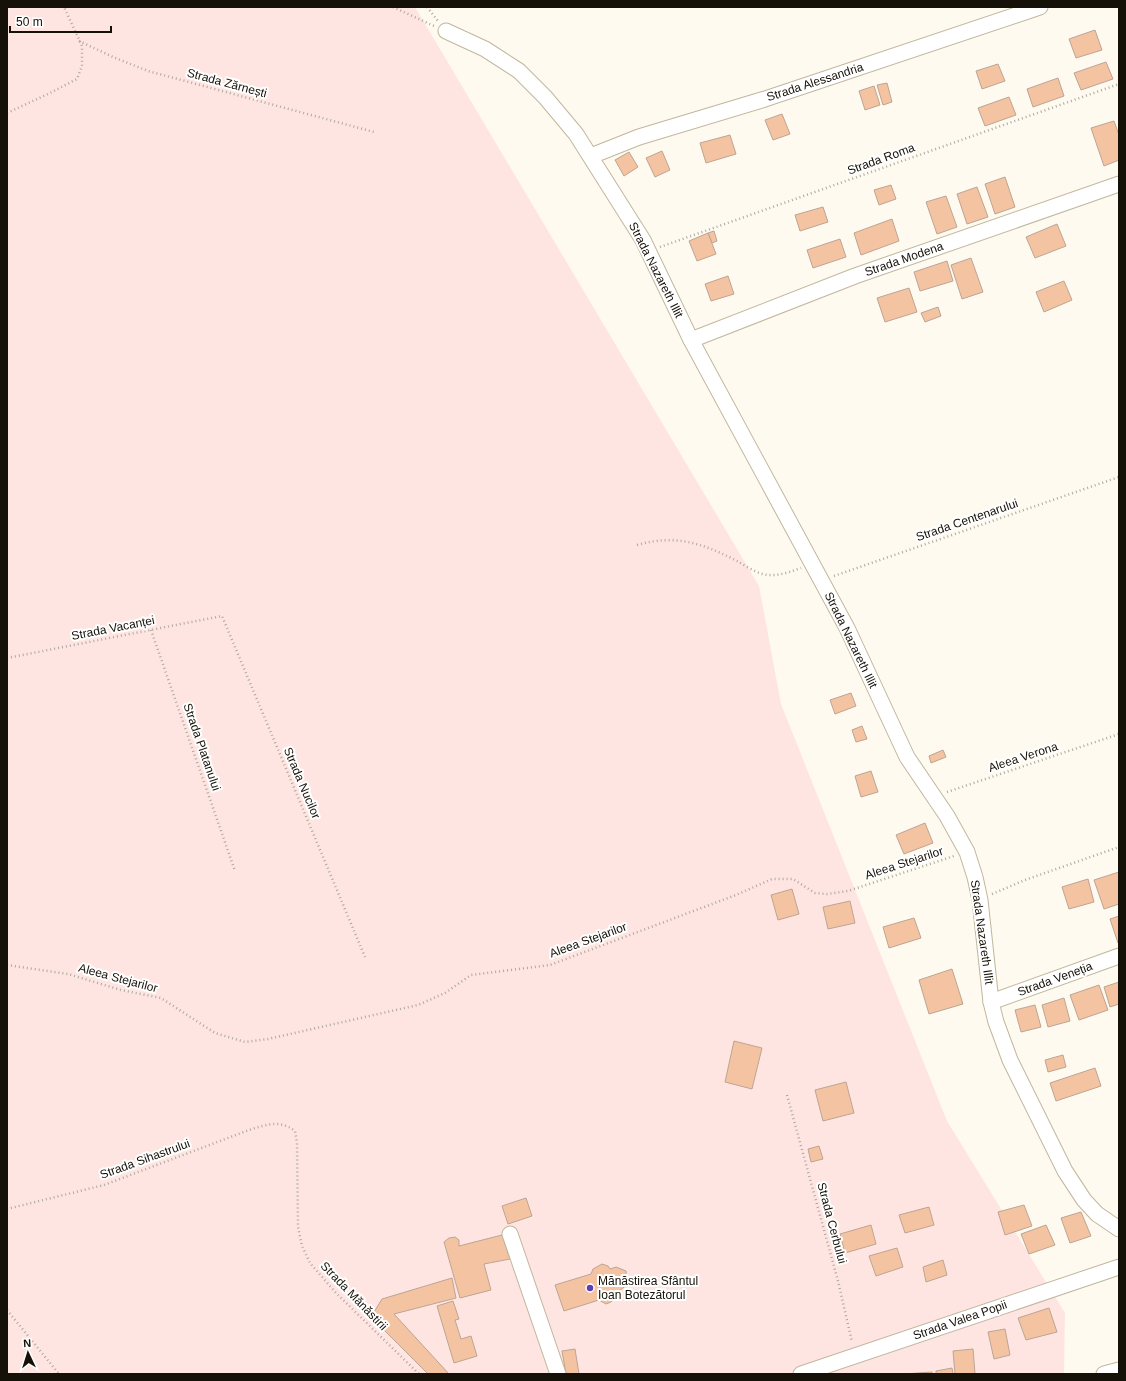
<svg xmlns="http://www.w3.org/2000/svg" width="1126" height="1381" font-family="Arial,sans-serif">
  <rect width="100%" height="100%" fill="#fefaef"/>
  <!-- green -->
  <polygon fill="#fee5e2" points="7,7 415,7 759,586 781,704 947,1121 1065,1313 1064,1374 7,1374"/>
  <!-- building -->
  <g fill="#f4c4a2" stroke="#bda493">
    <polygon points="1095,30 1102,50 1076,58 1069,39"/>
    <polygon points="1106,62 1113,79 1081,90 1074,73"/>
    <polygon points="998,64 1005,81 982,89 976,71"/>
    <polygon points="1058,78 1064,96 1033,107 1027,89"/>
    <polygon points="887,83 892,102 883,105 877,85"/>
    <polygon points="874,86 880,105 865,110 859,91"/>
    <polygon points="1009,97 1016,115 985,126 978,108"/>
    <polygon points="782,114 790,134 773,140 765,120"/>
    <polygon points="1114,121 1119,135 1119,160 1104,166 1091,128"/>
    <polygon points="730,135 736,154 706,163 700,143"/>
    <polygon points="662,151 670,170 655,177 646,158"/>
    <polygon points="629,152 638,167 624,176 615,160"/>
    <polygon points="1005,177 1015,207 995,214 985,184"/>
    <polygon points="891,185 896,199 879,205 874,190"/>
    <polygon points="977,187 988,217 967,224 957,194"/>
    <polygon points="946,196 957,227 937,234 926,202"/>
    <polygon points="823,207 828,222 800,231 795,215"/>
    <polygon points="892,219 899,241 861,255 854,233"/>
    <polygon points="1057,224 1066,246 1035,258 1026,237"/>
    <polygon points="714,231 717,241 712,243 708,233"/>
    <polygon points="708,233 716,254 697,261 689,241"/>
    <polygon points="840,239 846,257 813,268 807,250"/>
    <polygon points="971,258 983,292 962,299 951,265"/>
    <polygon points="947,261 953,281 920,291 914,272"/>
    <polygon points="728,276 734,294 711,301 705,284"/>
    <polygon points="1064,281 1072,300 1044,312 1036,292"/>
    <polygon points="909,288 917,312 885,322 877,298"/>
    <polygon points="938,307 941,316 925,322 921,313"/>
    <polygon points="851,693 856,706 835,714 830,700"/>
    <polygon points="862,726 867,739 856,742 852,730"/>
    <polygon points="943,750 946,757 931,763 929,756"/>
    <polygon points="871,771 878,792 861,797 855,776"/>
    <polygon points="925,823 933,843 904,854 896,835"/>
    <polygon points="1119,872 1119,904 1104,909 1094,880"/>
    <polygon points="1088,879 1094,902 1069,909 1062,887"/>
    <polygon points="792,889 799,914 778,920 771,895"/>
    <polygon points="850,901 855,923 828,929 823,907"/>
    <polygon points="1119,916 1119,943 1118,943 1110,919"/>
    <polygon points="914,918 921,938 889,948 883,927"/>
    <polygon points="952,969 963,1004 929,1014 919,980"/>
    <polygon points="1119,982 1119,1004 1110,1007 1104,987"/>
    <polygon points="1099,985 1108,1010 1079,1020 1070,995"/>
    <polygon points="1064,998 1070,1021 1048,1027 1042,1005"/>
    <polygon points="1035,1005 1041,1027 1021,1032 1015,1010"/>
    <polygon points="734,1041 762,1048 752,1089 725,1082"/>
    <polygon points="1063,1055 1066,1067 1048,1072 1045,1060"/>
    <polygon points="1095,1068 1101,1086 1056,1101 1050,1083"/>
    <polygon points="846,1082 854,1113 823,1121 815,1090"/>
    <polygon points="819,1146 823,1159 811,1162 808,1149"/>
    <polygon points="526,1198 532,1216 508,1224 502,1206"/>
    <polygon points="1024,1205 1032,1226 1005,1235 998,1212"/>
    <polygon points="929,1207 934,1225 905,1233 899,1215"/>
    <polygon points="1081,1212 1091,1236 1070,1243 1061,1218"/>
    <polygon points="871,1225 876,1244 845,1253 840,1234"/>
    <polygon points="1046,1225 1055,1245 1029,1254 1021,1234"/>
    <polygon points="502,1235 510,1259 484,1264 491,1290 460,1298 444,1242 449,1238 455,1237 459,1240 459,1246"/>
    <polygon points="897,1248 903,1267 876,1276 869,1256"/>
    <polygon points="943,1260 947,1275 926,1282 923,1267"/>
    <polygon points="602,1264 608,1266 610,1269 616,1267 626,1271 627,1285 616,1293 615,1298 611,1302 606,1304 599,1300 564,1311 555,1285 591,1274 593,1269"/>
    <polygon points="452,1278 456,1298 394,1314 449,1374 428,1374 371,1317 382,1299"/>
    <polygon points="453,1301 459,1319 455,1320 461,1339 471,1336 477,1356 454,1363 437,1306"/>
    <polygon points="1049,1308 1057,1332 1026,1340 1018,1318"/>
    <polygon points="1005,1329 1010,1355 994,1359 988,1332"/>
    <polygon points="575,1349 579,1374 566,1374 562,1351"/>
    <polygon points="973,1349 975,1374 955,1374 953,1351"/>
    <polygon points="952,1368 953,1374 936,1374 936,1371"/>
    <polygon points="932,1372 933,1374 903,1374"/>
  </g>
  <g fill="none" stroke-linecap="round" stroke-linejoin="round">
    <!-- minor casing -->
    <g stroke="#c1b79d" stroke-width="17">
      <g id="minor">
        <polyline points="446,31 485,49 519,71 545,97 576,134 643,240 691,340 847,628 907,757 947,816 967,852 975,877 980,900 991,1002 996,1022 1010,1060 1065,1171 1084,1200 1097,1214 1119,1229"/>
        <polyline points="591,156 639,137 765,99 1040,7"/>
        <polyline points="691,340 855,276 1119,184"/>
        <polyline points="991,1002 1119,956"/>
        <polyline points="510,1234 558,1374"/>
        <polyline points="801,1374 1119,1267"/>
        <polyline points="1104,1374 1119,1370"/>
      </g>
    </g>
    <!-- path -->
    <g stroke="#ada99e" stroke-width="2.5" stroke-dasharray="1 3" stroke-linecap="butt">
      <polyline points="393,7 434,26"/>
      <polyline points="427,7 438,21"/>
      <polyline points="79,41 113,57 148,71 374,132"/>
      <polyline points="7,113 50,93 77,79 82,66 82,46 64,7"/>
      <polyline points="660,247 1119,84"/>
      <path d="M637,545C676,534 702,543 737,561C746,566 757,574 768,575C779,576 790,572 801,568"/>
      <polyline points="834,576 1119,477"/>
      <polyline points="151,630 235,871"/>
      <polyline points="7,658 222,616 365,957"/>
      <polyline points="947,792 1119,734"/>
      <polyline points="992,894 1025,880 1119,847"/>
      <polyline points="7,965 68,974 121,990 161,998 215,1033 245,1042 268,1039 418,1005 445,993 471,975 550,965 736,895 772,879 793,879 815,893 827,894 848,891 954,856"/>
      <polyline points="787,1095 838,1281 852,1342"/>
      <path d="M7,1209L104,1185L249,1130C265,1125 280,1119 295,1131L297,1143L298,1227L302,1246L310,1263L336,1293L419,1374"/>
      <polyline points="7,1310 59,1374"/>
    </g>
    <!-- minor -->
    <use href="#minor" stroke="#fff" stroke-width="15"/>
  </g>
  <!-- markers -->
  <circle fill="#5c40b8" stroke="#fff" stroke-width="1.5" cx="590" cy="1288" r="4"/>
  <g text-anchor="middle" stroke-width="4" stroke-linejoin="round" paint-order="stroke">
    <!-- street labels -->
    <g font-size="12" fill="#151108" stroke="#fff">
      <text transform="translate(815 82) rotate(-18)" y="4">Strada Alessandria</text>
      <text transform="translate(227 83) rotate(15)" y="4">Strada Zărnești</text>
      <text transform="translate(881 159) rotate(-20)" y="4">Strada Roma</text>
      <text transform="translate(904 259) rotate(-19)" y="4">Strada Modena</text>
      <text transform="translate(656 270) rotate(63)" y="4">Strada Nazareth Illit</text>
      <text transform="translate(967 520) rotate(-19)" y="4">Strada Centenarului</text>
      <text transform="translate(113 628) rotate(-11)" y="4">Strada Vacanței</text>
      <text transform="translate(851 640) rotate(64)" y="4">Strada Nazareth Illit</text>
      <text transform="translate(202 747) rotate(71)" y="4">Strada Platanului</text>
      <text transform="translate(1023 757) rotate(-18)" y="4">Aleea Verona</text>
      <text transform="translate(302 783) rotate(67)" y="4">Strada Nucilor</text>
      <text transform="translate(904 863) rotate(-18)" y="4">Aleea Stejarilor</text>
      <text transform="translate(982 932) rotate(82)" y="4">Strada Nazareth Illit</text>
      <text transform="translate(588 940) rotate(-20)" y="4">Aleea Stejarilor</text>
      <text transform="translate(118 978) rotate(15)" y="4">Aleea Stejarilor</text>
      <text transform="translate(1055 979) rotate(-20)" y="4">Strada Veneția</text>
      <text transform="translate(145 1159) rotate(-20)" y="4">Strada Sihastrului</text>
      <text transform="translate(832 1223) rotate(75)" y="4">Strada Cerbului</text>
      <text transform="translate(354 1296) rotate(46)" y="4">Strada Mănăstirii</text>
      <text transform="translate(960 1320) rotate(-19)" y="4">Strada Valea Popii</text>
    </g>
    <!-- poi labels -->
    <g font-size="12" fill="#151108" stroke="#fff" text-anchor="start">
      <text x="598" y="1285">Mănăstirea Sfântul<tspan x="598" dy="14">Ioan Botezătorul</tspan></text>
    </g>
  </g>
  <!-- border -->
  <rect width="1126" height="1381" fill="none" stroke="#151108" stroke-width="16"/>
  <!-- north arrow -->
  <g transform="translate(28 1353) rotate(356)" stroke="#ffffff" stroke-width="3" paint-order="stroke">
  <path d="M0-3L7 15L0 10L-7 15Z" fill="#151108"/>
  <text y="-6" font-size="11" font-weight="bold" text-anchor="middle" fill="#151108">N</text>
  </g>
  <!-- scale -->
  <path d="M10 26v6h101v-6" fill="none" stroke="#151108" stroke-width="2"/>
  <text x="16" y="26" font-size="12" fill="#151108" stroke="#ffffff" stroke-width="3" paint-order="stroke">50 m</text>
</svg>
